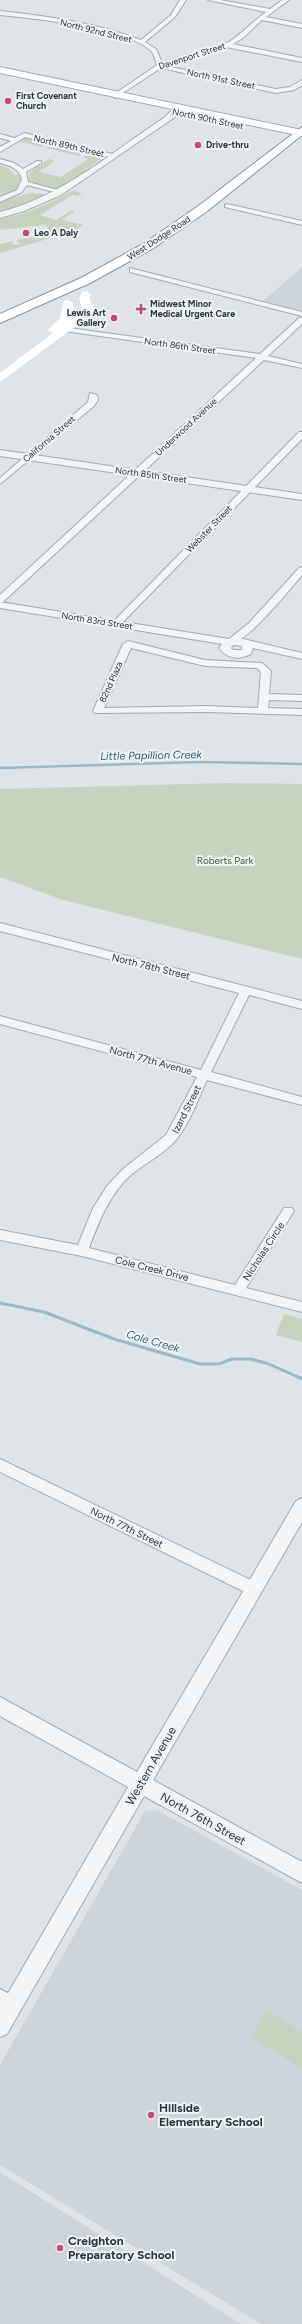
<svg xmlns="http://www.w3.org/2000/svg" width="302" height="2324" font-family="Figtree,sans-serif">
  <rect width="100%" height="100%" fill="#dfe4e8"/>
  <!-- built -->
  <g fill="#cdd4da">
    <polygon points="302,267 302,311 263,301"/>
    <polygon points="157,1810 302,1890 302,2324 261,2324 0,2165 0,2065 145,1811"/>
    <polygon points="0,2172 241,2324 0,2324"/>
  </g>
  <!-- green -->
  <g fill="#c8d2c0">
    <polygon points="23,138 26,138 47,143 41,147 18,141"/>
    <polygon points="54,144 84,151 84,152 79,156 46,148"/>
    <polygon points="90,153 100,155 103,157 62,188 54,188 29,182 29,173 49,159 55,161 39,172 61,177 88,159 84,157"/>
    <polygon points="0,165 8,168 15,175 21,174 22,182 17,191 0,198"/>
    <path d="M74,190L82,194L78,196L72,195L40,215L56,220L72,210L75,211L62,220L84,225L74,231L0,253V244L13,241V245L21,244L16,240L52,234L45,225L0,230V219C28,214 50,203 74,190Z"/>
    <polygon points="34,192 33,194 39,193 47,196 0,213 0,201"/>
    <polygon points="226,783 302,784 302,959 63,900 0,877 0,789"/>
    <polygon points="284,1314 302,1319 302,1342 276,1335"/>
    <polygon points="265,2010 302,2032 302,2068 251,2038"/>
  </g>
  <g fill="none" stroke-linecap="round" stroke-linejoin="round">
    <!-- stream-far1 -->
    <polyline stroke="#9bbac7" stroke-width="2.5" points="0,768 200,762 302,764"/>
    <!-- stream -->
    <polyline stroke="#9bbac7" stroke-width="3" points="0,1303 44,1312 114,1339 200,1364 219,1364 232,1359 251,1359 269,1364 302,1379"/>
    <!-- minor casing -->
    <g stroke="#a4acb2" stroke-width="2">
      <g id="minor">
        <path d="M180,0H186L175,17L145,42L156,49L162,63L229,42C243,33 253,21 266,12L208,0H220L270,9L282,0H289L266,17L302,24V28L262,20L243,38L233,44L302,58V62L226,47L166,66L276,89L290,87L302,80V85L294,90L276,93L161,68L115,98L113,95L157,65C155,61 155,55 151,51C130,29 32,18 0,15V11C48,16 96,23 141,40L171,15Z"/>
        <polygon points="24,133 113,154 116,156 113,158 25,137 0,152 0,147 11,141 0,138 0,134 15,138"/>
        <path d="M0,159L14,163L23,169L37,161H41V163L26,172L28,182L65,192L62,194L27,185L22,192L0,202V197L17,190L22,179C19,169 10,165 0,163Z"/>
        <polygon points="227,204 302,221 302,225 225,207 225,205"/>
        <polygon points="130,268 302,312 302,316 130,272"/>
        <polygon points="299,318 302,318 302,324 268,356 302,364 302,368 264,360 3,602 0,603 0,595 256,358 57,330 54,330 54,326 260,354"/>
        <polygon points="90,393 97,395 98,400 94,406 0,484 0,478 88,402"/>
        <polygon points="299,432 302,432 302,439 119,626 113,626 113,622"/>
        <path d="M302,567V575C291,588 244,647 229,643V639L249,623L299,568Z"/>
        <path d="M128,641L205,660L262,663L271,671L269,694L302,695V701L269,700L268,708L302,709V715L207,712L95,713L93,711L123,644ZM131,648L205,666L257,668L261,672L258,708L207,706L104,708Z"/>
        <path d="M0,923L302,1001V1009L249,995L211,1072L302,1097V1105L207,1080C198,1099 190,1123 176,1140C164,1154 147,1162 132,1174C110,1193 99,1221 89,1248L235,1285L284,1208H292L294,1211L246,1288L302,1302V1312L82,1256L0,1240V1230L78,1245L93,1208L107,1186L123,1169L166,1135L197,1077L0,1024V1016L201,1070L239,993L0,931Z"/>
        <polygon points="0,1459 259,1584 261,1589 259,1594 254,1595 249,1594 0,1472"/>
        <polygon points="0,1989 19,1999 21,2005 19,2011 13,2013 0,2006"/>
      </g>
    </g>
    <!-- tertiary casing -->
    <g stroke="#a4acb2" stroke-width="2">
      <g id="tertiary">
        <path d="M177,105L184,107L175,117L61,195L24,211L0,218V212C63,196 112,152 165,117Z"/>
        <polygon points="0,450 302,494 302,500 0,456"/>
        <path d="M0,602L229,639H243L302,653V659L253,648L251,654C239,660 227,659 219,648L222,644L0,608ZM233,645L242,646V650H233L231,648Z"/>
        <polygon points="302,1498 302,1522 153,1780 302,1862 302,1883 144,1796 7,2034 0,2037 0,2007 128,1787 0,1716 0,1697 137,1772 296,1501"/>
      </g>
    </g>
    <!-- primary casing -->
    <g stroke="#9fabb3" stroke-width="2">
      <polygon id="primary" points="0,67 302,130 302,136 0,73"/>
    </g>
    <!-- trunk casing -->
    <g stroke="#87959e" stroke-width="2">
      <polygon id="trunk" points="302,127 302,135 206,212 152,249 90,283 0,323 0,314 81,278 143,244 197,207"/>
    </g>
    <!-- minor -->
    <use href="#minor" fill="#f2f4f6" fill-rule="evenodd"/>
    <!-- tertiary -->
    <use href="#tertiary" fill="#f2f4f6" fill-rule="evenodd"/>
    <!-- secondary -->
    <polygon fill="#fff" fill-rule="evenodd" points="86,291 91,294 89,298 94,308 87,318 0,382 0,373 53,333 48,330 60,318 64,301 68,300 73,303 74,312 69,321 82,308 79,298 82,292"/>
    <!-- primary -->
    <use href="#primary" fill="#fff" fill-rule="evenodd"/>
    <!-- trunk -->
    <use href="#trunk" fill="#fff" fill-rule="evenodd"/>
  </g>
  <!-- markers -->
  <g fill="#ca4777" stroke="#eef3f5" stroke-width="1.5">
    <circle cx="8" cy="101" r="4"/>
    <circle cx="198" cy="145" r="4"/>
    <circle cx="26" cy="233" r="4"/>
    <path d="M139 303h4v4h4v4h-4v4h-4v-4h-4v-4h4z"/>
    <circle cx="114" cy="318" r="4"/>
    <circle cx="151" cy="2115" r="4"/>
    <circle cx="60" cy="2248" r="4"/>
  </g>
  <g text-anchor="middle" stroke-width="4" stroke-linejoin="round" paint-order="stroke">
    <!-- far-street labels -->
    <g font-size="9" fill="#28353e" stroke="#eef3f5">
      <text transform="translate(96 31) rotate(14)" y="3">North 92nd Street</text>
      <text transform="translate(192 56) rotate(-18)" y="3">Davenport Street</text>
      <text transform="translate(221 79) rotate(12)" y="3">North 91st Street</text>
      <text transform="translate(208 119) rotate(12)" y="3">North 90th Street</text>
      <text transform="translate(69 146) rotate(13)" y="3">North 89th Street</text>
      <text transform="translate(159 238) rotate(-33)" y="3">West Dodge Road</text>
      <text transform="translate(180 346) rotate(8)" y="3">North 86th Street</text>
      <text transform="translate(186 427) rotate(-43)" y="3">Underwood Avenue</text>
      <text transform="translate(49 439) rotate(-41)" y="3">California Street</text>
      <text transform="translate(151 475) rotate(8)" y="3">North 85th Street</text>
      <text transform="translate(209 529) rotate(-46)" y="3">Webster Street</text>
      <text transform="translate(97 621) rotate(9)" y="3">North 83rd Street</text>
      <text transform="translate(111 682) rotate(-66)" y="3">82nd Plaza</text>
    </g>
    <!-- far-poi labels -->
    <g font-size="9" font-weight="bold" fill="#28353e" stroke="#eef3f5" text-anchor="start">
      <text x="16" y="99">First Covenant<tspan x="16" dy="10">Church</tspan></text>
      <text x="206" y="148">Drive-thru</text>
      <text x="34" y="236">Leo A Daly</text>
      <text x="150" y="307">Midwest Minor<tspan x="150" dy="10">Medical Urgent Care</tspan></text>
      <text x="106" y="316" text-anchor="end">Lewis Art<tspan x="106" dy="10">Gallery</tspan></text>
    </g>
    <!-- park labels -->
    <g font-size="10" fill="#455a36" stroke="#eef3f5">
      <text x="225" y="864">Roberts Park</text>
    </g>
    <!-- street labels -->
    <g font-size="10" fill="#28353e" stroke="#eef3f5">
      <text transform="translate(151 966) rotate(14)" y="4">North 78th Street</text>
      <text transform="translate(151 1060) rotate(15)" y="4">North 77th Avenue</text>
      <text transform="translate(186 1109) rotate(-63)" y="4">Izard Street</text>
      <text transform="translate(263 1251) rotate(-57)" y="4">Nicholas Circle</text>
      <text transform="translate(152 1268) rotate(14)" y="4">Cole Creek Drive</text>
      <text transform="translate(127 1527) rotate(26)" y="4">North 77th Street</text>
    </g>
    <!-- water labels -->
    <g font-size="11" font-style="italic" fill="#345c71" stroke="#eef3f5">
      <text transform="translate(151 755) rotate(-1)" y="4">Little Papillion Creek</text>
      <text transform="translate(153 1341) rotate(16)" y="4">Cole Creek</text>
    </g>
    <!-- near-street labels -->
    <g font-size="12" fill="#28353e" stroke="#eef3f5">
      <text transform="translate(151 1766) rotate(-60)" y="4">Western Avenue</text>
      <text transform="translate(203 1819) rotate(29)" y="4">North 76th Street</text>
    </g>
    <!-- near-poi labels -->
    <g font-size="12" font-weight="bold" fill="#28353e" stroke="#eef3f5" text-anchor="start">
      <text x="159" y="2112">Hillside<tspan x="159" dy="14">Elementary School</tspan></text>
      <text x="68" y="2245">Creighton<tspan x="68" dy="14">Preparatory School</tspan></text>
    </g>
  </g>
</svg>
